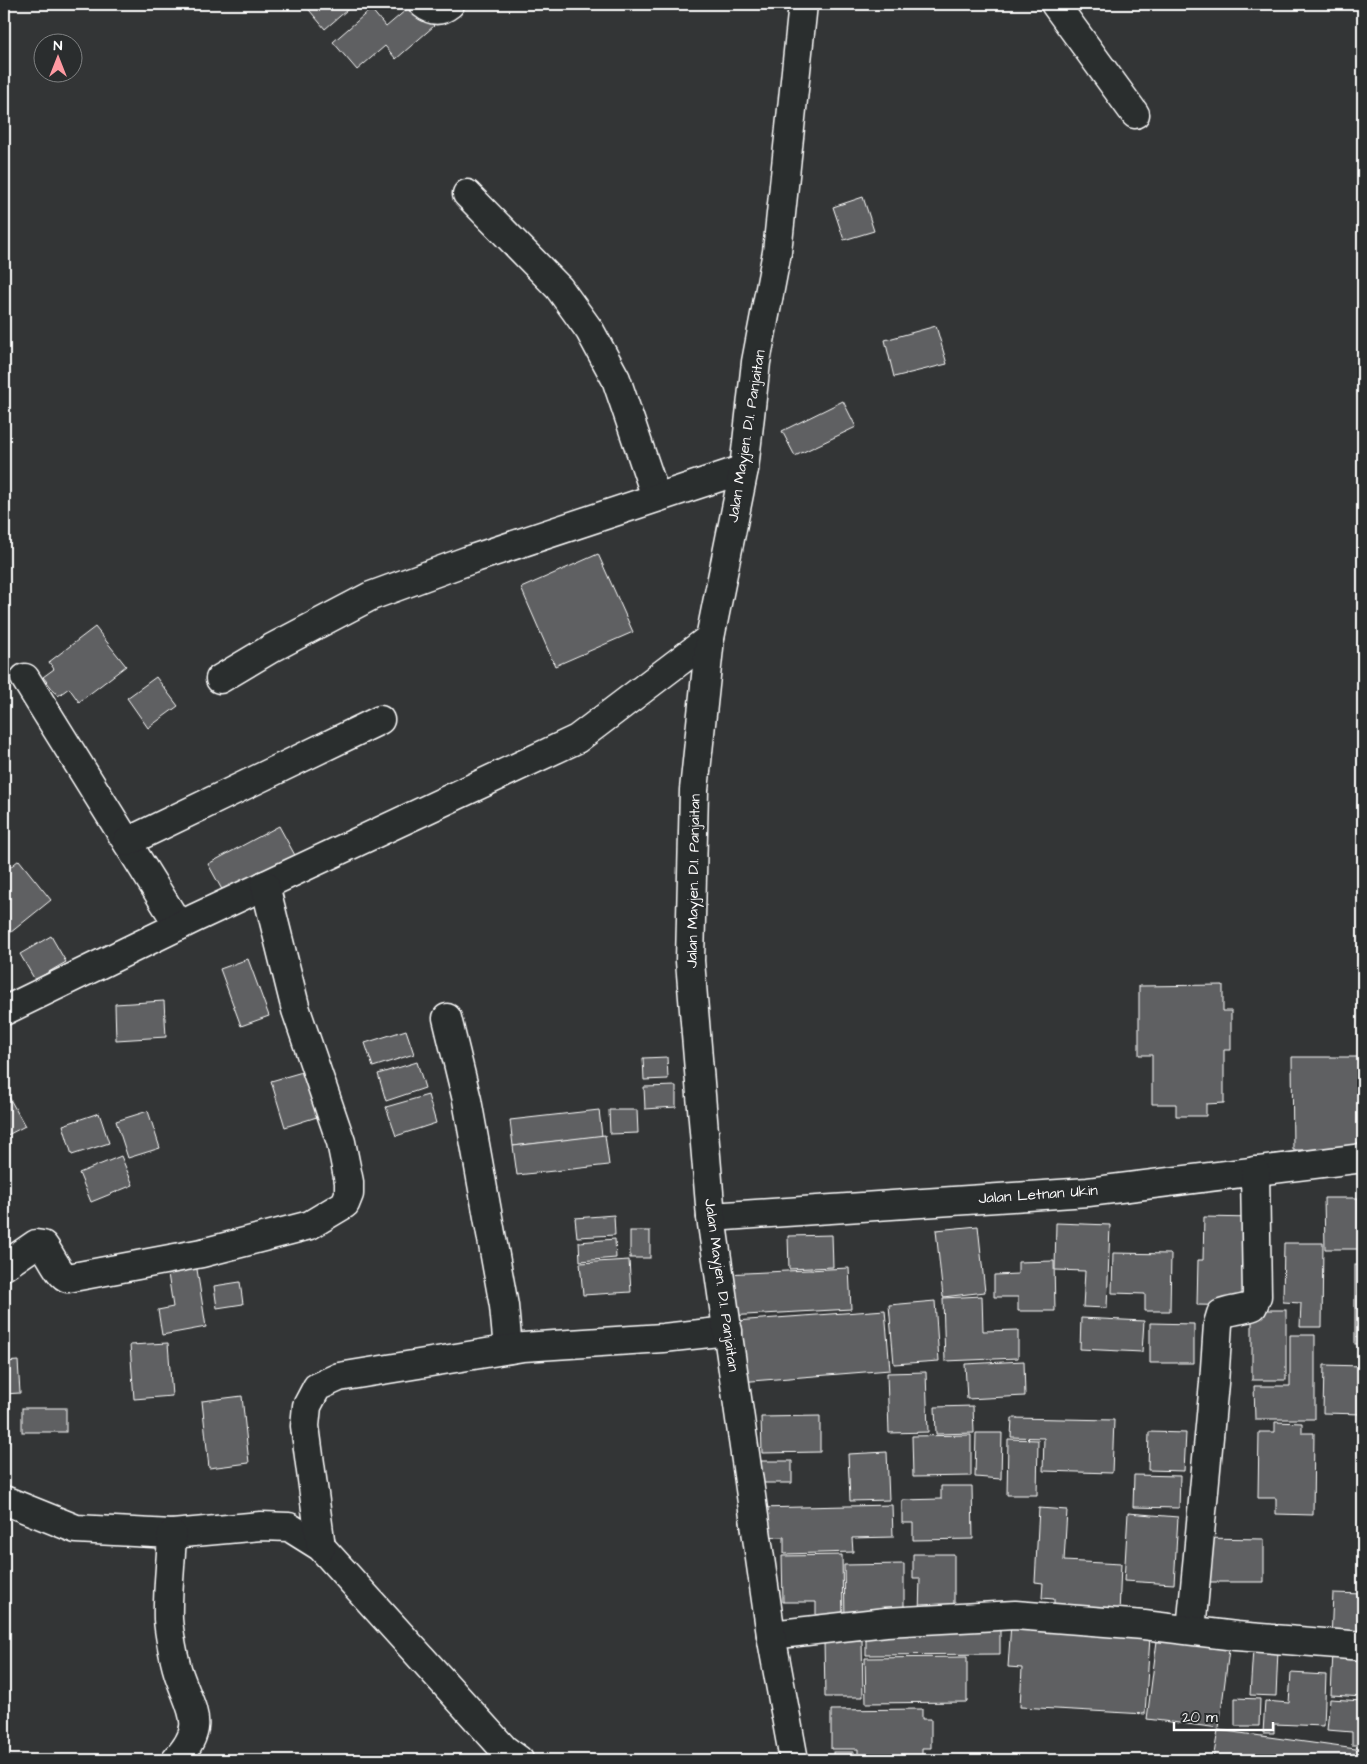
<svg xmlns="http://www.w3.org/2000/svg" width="1367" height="1764" font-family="'Architects Daughter',sans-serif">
  <rect width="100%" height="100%" fill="#333536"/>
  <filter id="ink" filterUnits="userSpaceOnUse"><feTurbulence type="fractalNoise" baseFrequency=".02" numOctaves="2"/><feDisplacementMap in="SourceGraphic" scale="10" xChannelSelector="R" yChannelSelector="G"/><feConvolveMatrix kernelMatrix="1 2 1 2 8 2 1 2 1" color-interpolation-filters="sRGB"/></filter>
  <g filter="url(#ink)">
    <!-- building -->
    <g fill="#5f6162" stroke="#fff">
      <polygon points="306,4 354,4 325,29 305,5"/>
      <polygon points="413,4 434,26 396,59 385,46 357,70 333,42 371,9 386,27"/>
      <polygon points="863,197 874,231 844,240 833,207"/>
      <polygon points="936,326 947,364 894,377 885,340"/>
      <polygon points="843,401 856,427 795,456 782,431"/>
      <polygon points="598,554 633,632 555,666 521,588"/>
      <polygon points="95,627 126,666 79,702 69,688 58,696 43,677 54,669 49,662"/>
      <polygon points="156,677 178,706 148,728 127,698"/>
      <polygon points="279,826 297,859 226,897 208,864"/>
      <polygon points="19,860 51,900 10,933 4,925 4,872"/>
      <polygon points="51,936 66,962 35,980 20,954"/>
      <polygon points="248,959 269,1016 241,1026 220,969"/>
      <polygon points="1223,985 1223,1011 1231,1011 1231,1050 1224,1050 1224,1103 1206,1104 1206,1116 1176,1116 1176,1104 1152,1104 1152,1055 1139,1055 1139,986"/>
      <polygon points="164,1001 166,1037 116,1040 115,1004"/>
      <polygon points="406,1030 414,1054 373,1067 365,1043"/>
      <polygon points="667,1057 668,1079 644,1080 643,1058"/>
      <polygon points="1292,1057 1363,1057 1363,1150 1293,1150"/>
      <polygon points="417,1062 425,1088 386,1101 378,1074"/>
      <polygon points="306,1071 320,1116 285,1127 271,1081"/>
      <polygon points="676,1086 676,1107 645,1109 644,1087"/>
      <polygon points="6,1092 25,1126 4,1137 4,1094"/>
      <polygon points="428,1095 436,1123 396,1136 386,1107"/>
      <polygon points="599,1110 602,1136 513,1146 510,1120"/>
      <polygon points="609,1110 637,1110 638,1133 610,1134"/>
      <polygon points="148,1111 160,1148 128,1158 116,1121"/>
      <polygon points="99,1113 109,1143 72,1155 63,1125"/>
      <polygon points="605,1135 609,1165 517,1175 513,1146"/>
      <polygon points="121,1156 133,1185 91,1202 79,1173"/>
      <polygon points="1324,1198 1358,1198 1359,1249 1325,1249"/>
      <polygon points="614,1215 615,1235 577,1237 575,1218"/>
      <polygon points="1204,1217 1254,1218 1252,1306 1197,1305 1198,1260 1203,1260"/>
      <polygon points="1056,1223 1110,1225 1107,1308 1083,1307 1085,1271 1055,1270"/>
      <polygon points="978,1226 985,1292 943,1297 936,1230"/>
      <rect x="630" y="1231" width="20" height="27"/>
      <polygon points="832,1235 833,1267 789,1269 788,1236"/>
      <polygon points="615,1239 616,1258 580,1261 579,1242"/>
      <polygon points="1284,1243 1323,1243 1322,1327 1300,1327 1301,1303 1283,1302"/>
      <polygon points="1113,1253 1171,1254 1170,1311 1145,1311 1145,1294 1112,1293"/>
      <polygon points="629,1260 631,1292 583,1295 580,1263"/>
      <polygon points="1054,1261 1055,1311 1018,1311 1018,1297 994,1297 994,1275 1018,1274 1018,1262"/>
      <polygon points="196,1263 206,1327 162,1335 158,1310 173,1307 167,1267"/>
      <rect x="1355" y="1265" width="8" height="79"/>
      <polygon points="849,1268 851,1309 728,1316 725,1274"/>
      <polygon points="240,1282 243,1304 217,1308 214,1286"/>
      <polygon points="982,1296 983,1331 1018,1330 1018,1358 945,1361 943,1298"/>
      <polygon points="935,1301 939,1361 894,1364 889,1305"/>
      <polygon points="885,1310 890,1370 739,1382 735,1321"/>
      <rect x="1252" y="1310" width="34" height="70"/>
      <polygon points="1081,1318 1144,1321 1142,1352 1080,1349"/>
      <polygon points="1150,1323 1194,1324 1194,1363 1150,1363"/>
      <polygon points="1290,1335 1315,1335 1315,1419 1255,1419 1254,1386 1290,1386"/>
      <polygon points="168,1343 172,1396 134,1399 130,1345"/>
      <polygon points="18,1361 20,1393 4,1394 4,1362"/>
      <polygon points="1024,1361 1025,1396 967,1399 965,1364"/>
      <polygon points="1324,1365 1363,1366 1363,1414 1323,1413"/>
      <polygon points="926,1372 928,1432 889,1433 887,1373"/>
      <polygon points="242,1396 249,1463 209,1468 202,1401"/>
      <polygon points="973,1406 974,1433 936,1434 935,1407"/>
      <rect x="22" y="1408" width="44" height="24"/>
      <polygon points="820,1416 820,1452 762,1453 761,1417"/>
      <polygon points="1012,1418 1114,1420 1112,1473 1043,1471 1044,1438 1011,1437"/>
      <polygon points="1275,1422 1302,1423 1302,1433 1314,1433 1313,1515 1276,1514 1276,1498 1258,1498 1259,1432 1275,1432"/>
      <polygon points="1149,1432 1186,1433 1184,1471 1148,1470"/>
      <polygon points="976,1433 1002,1433 1001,1479 975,1477"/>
      <polygon points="971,1435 971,1476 913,1477 912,1436"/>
      <polygon points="1008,1439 1038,1440 1037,1495 1007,1495"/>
      <polygon points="887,1452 889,1500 850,1501 848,1454"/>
      <polygon points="761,1461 792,1461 792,1483 762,1483"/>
      <polygon points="1134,1475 1180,1476 1179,1508 1133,1507"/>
      <polygon points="941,1486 972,1486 973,1539 913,1540 913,1523 902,1523 902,1500 941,1499"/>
      <polygon points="892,1505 893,1537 852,1538 853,1552 784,1554 784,1537 758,1538 757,1508"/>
      <polygon points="1039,1508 1067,1510 1064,1561 1121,1564 1119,1615 1054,1612 1054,1599 1042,1598 1043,1583 1035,1582"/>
      <polygon points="1128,1513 1178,1517 1174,1584 1124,1581"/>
      <polygon points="1202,1538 1264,1539 1264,1582 1202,1582"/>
      <polygon points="913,1554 954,1554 954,1613 919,1613 920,1578 913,1578"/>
      <polygon points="842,1555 843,1623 816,1623 816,1602 783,1602 782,1556"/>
      <polygon points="904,1564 904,1618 845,1619 844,1565"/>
      <polygon points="1333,1593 1363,1594 1363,1642 1331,1640"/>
      <polygon points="1011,1623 1150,1637 1145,1714 1020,1707 1022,1668 1008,1667"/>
      <polygon points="1000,1625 1000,1654 866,1655 866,1626"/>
      <polygon points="1158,1633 1230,1642 1219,1728 1147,1719"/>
      <polygon points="824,1640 862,1640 863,1697 825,1697"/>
      <polygon points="1253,1649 1278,1650 1276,1696 1250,1695"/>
      <polygon points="1333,1652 1363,1653 1363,1697 1331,1695"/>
      <polygon points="967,1657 967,1702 866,1703 865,1658"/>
      <polygon points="1291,1673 1326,1675 1324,1726 1274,1724 1274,1733 1263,1733 1265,1701 1289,1703"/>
      <polygon points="1235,1698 1260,1699 1259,1726 1235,1726"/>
      <polygon points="1330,1699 1363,1701 1363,1745 1352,1745 1352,1732 1327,1730"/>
      <polygon points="922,1709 922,1719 931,1719 931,1748 922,1748 922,1760 858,1760 858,1749 831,1749 831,1710"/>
      <polygon points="1218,1730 1363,1750 1363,1760 1213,1760"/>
      <rect x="833" y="1752" width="21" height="8"/>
    </g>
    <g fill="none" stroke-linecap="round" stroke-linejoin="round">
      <!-- street casing -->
      <g stroke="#fff" stroke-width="31">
        <g id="street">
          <path d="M423,4C433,12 440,12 450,4"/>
          <polyline points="1055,4 1135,114"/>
          <polyline points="467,194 559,288 590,331 616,379 656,497"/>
          <polyline points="25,678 179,926"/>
          <polyline points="220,679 272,648 371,596 472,559 744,469"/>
          <polyline points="127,842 380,720"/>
          <polyline points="4,1011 195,918 577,739 710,638"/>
          <polyline points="447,1018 467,1100 504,1306 508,1349"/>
          <polyline points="711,1217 1088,1192 1363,1158"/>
          <path d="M4,1266L36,1244L43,1245C50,1253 59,1276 68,1278L202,1253L310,1225L345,1204L349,1194V1182L341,1142L296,1010L265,885"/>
          <polyline points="4,1500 76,1529 172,1534 261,1526 289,1527 321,1547 504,1749 519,1760"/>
          <path d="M172,1534C171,1562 167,1592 168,1619C169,1633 174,1659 178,1672C191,1711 208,1725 176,1760"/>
          <polyline points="321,1547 305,1426 307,1406 317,1387 339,1377 523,1347 663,1338 728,1331"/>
          <path d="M1191,1630L1214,1383L1218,1324L1221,1314C1232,1310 1242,1310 1253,1306L1257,1296L1255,1171"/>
          <polyline points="771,1635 886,1622 1015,1615 1144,1625 1236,1636 1363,1646"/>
          <polyline points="794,1760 771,1635 711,1217 690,961 694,790 710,638 744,469 756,362 777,252 803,4"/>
        </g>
      </g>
      <!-- street -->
      <use href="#street" stroke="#2a2d2e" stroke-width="28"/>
    </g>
  </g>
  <g text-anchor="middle" stroke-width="4.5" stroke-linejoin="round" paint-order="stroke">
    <!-- street labels -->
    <g font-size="15" fill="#fff" stroke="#2a2d2e">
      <text transform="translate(746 436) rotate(-81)" y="5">Jalan Mayjen. D.I. Panjaitan</text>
      <text transform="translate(693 881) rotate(-89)" y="5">Jalan Mayjen. D.I. Panjaitan</text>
      <text transform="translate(1038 1194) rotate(-4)" y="5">Jalan Letnan Ukin</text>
      <text transform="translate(722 1285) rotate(82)" y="5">Jalan Mayjen. D.I. Panjaitan</text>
    </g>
  </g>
  <!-- margin -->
  <rect width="1367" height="1764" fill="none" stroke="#2a2d2e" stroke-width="20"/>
  <rect x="10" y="10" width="1347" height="1744" fill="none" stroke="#fff" stroke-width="2" filter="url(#ink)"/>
  <!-- north arrow -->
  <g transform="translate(58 58)"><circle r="24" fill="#2a2d2e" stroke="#7f8182"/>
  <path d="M0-4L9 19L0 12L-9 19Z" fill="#ff9aa2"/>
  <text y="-8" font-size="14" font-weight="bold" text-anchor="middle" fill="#ffffff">N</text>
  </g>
  <!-- scale -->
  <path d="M1174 1722v8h99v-8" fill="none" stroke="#ffffff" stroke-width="2.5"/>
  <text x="1182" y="1722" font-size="15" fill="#ffffff" stroke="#2a2d2e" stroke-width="4" paint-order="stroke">20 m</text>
</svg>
